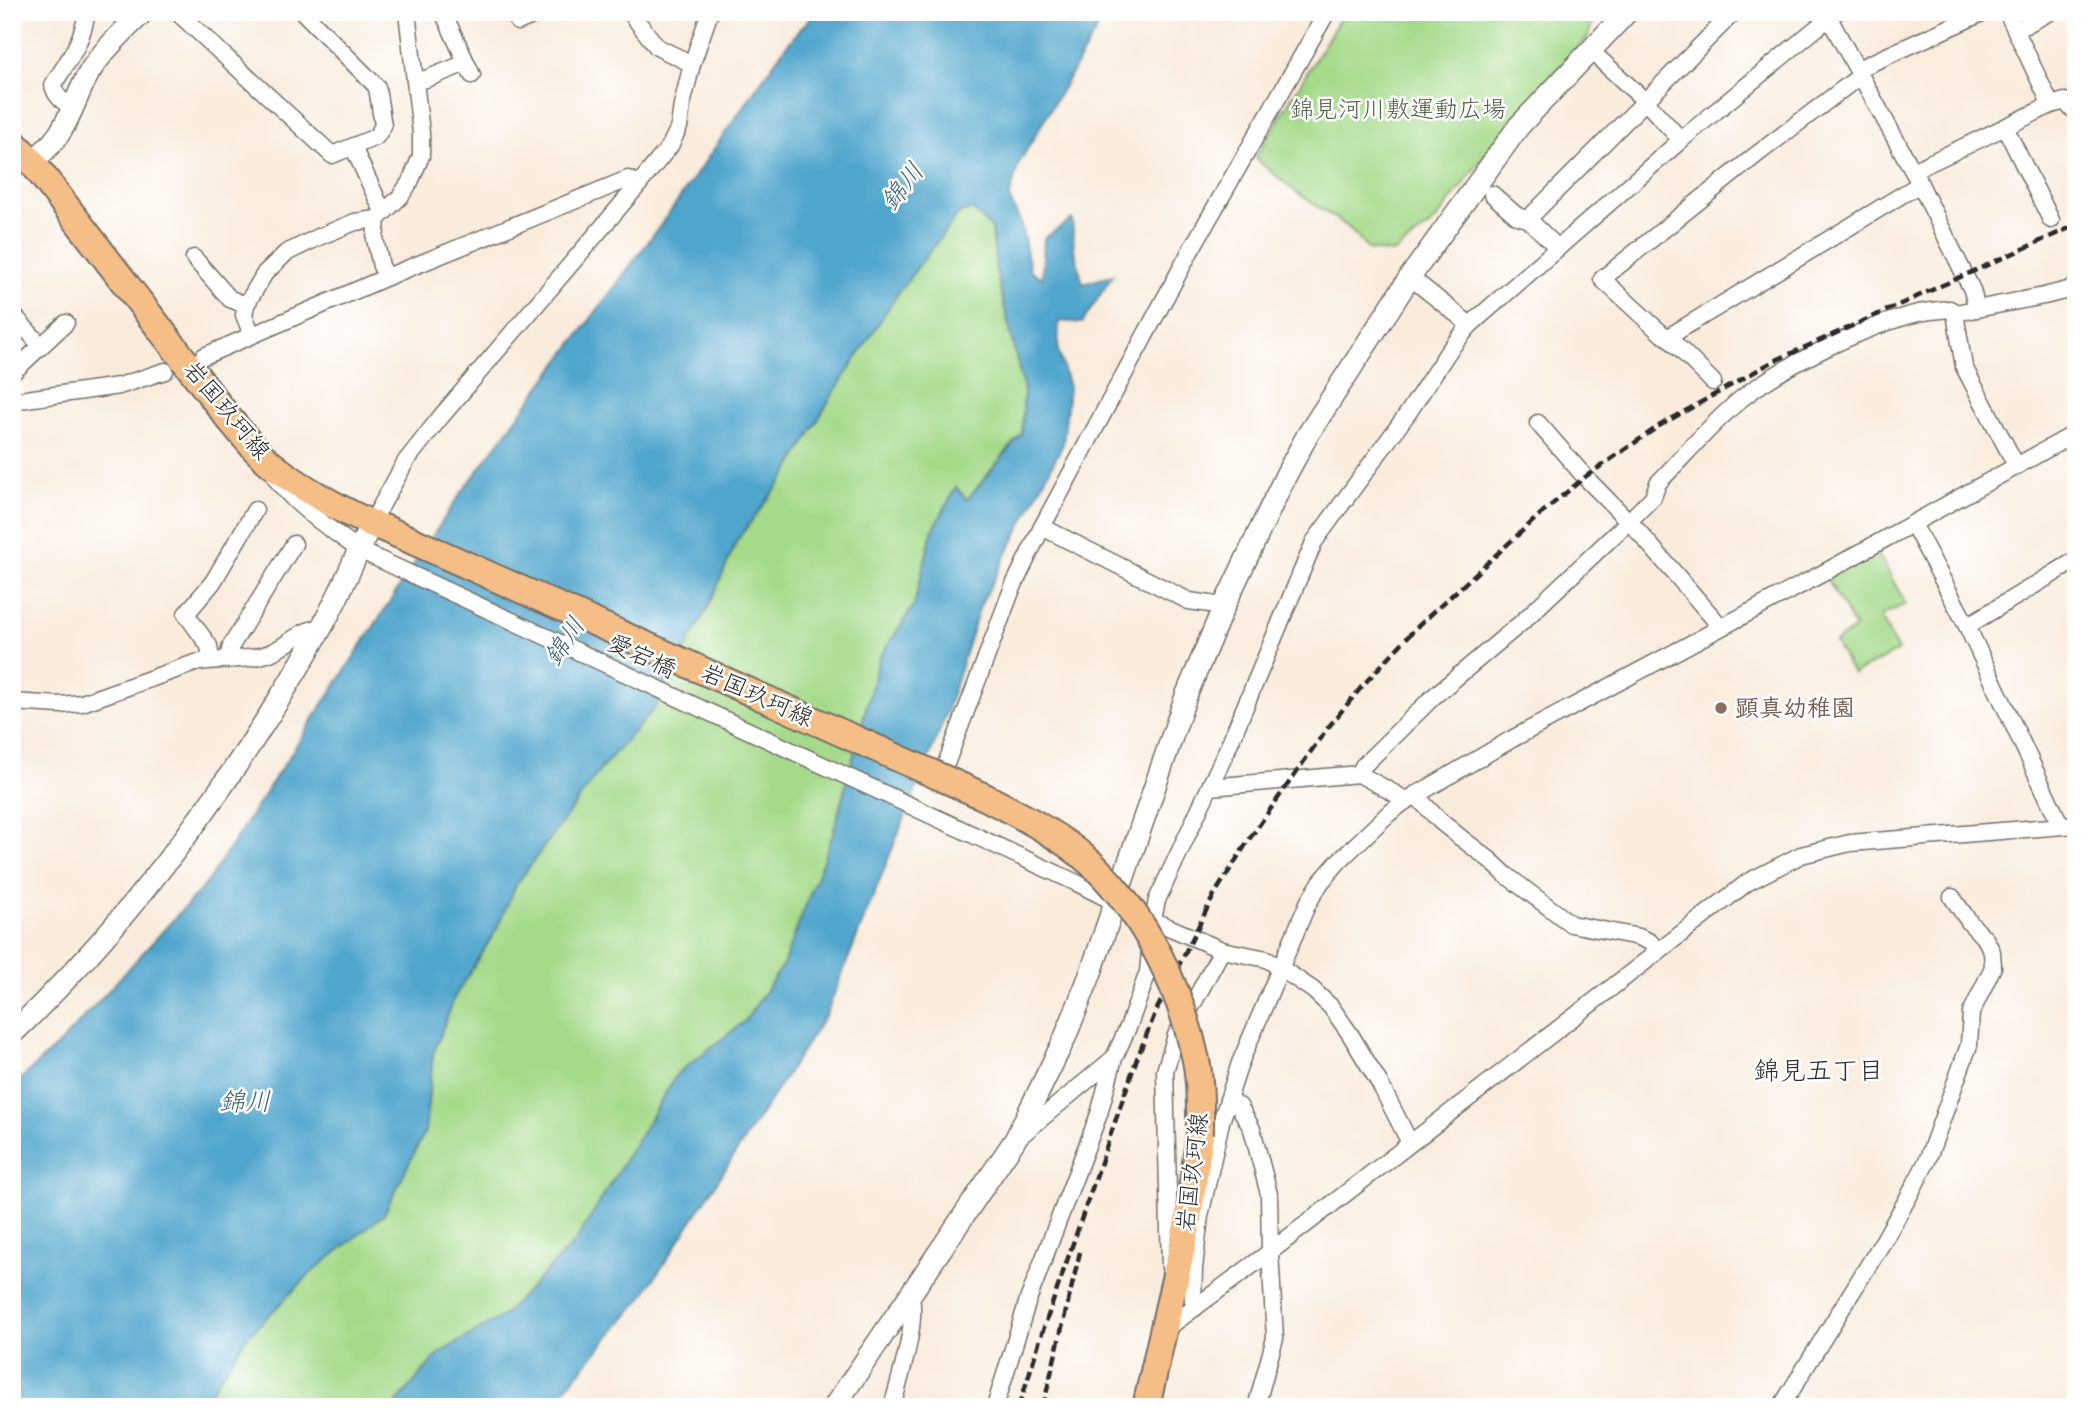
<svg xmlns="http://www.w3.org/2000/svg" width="2088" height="1419" font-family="'Shantell Sans','Klee One',sans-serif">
  <rect width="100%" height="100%" fill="#fff"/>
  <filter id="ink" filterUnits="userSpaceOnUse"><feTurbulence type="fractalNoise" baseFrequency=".0143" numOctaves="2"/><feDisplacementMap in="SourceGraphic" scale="14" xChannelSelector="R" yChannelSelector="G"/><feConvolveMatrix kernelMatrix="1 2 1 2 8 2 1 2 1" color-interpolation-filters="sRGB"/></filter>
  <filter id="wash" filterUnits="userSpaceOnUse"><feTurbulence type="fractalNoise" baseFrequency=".00686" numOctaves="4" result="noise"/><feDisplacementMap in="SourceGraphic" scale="28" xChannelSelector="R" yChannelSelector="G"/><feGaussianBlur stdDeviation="1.57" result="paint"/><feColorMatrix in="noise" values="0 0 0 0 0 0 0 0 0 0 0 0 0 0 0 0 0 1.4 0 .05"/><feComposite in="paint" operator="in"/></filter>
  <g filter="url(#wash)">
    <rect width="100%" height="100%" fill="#f9ecdd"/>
    <!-- green -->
    <g fill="#a5da8a" stroke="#68825a" stroke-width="2">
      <polygon points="1344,12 1595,12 1588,37 1508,125 1434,222 1393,253 1369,250 1348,227 1296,192 1255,158"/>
      <polygon points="972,209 992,228 996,270 1024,391 1022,433 967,500 956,487 932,532 914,605 879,659 833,834 783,965 745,1021 677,1074 576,1241 504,1315 438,1354 393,1407 205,1407 205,1400 246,1338 311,1273 425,1131 433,1054 455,996 495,932 516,885 600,770 654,709 711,601 737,540 787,474 830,399 900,290 959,214"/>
      <polygon points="1876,550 1906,604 1880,616 1898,651 1853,674 1835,642 1855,628 1825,575"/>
    </g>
    <!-- water -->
    <polygon fill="#50a5cc" stroke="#3e687c" stroke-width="2" points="815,12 1107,12 1019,163 1009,198 1021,223 1030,270 1042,278 1044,238 1072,219 1074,249 1083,284 1113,275 1082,323 1059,321 1058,350 1069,387 1063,444 980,606 945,717 826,1014 641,1299 550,1407 393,1407 438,1354 504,1315 576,1241 677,1074 745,1021 783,965 833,834 879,659 914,605 932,532 956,487 967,500 1022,433 1024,391 996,270 992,229 972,209 958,214 900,290 830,399 787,474 737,540 711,601 654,709 600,770 516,885 495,932 455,996 433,1054 425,1131 384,1214 311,1273 246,1338 205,1400 205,1407 12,1407 12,1087 63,1040 206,884 456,500 665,219 785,47"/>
  </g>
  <g filter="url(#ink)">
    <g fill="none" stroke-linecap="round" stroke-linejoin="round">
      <!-- minor casing -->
      <g stroke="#736f69" stroke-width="19">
        <g id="minor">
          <polyline points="177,12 332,155 376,137 383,126 377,87 303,12"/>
          <polyline points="443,12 472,75"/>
          <polyline points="630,12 657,47 692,64"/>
          <polyline points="2007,12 2051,105"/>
          <polyline points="1829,18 1920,184 1972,290 1977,309"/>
          <polyline points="518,22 541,12"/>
          <polyline points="2016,30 2050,12"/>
          <polyline points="1590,50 1645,101 1681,140"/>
          <polyline points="1858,69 1984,12"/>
          <polyline points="415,80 426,79 466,63"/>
          <path d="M73,108C64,102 55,97 53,85C69,59 82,43 87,12"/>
          <polyline points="2005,127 2051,220"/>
          <polyline points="353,147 383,212"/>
          <polyline points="1913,171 2051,105 2065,101 2071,108 2076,106"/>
          <polyline points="1492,194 1517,216 1528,219"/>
          <polyline points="1558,248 1528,219 1734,12"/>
          <polyline points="194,258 230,299 246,305"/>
          <polyline points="387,277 381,266 375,239 377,219 400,197 410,182 421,156 421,133 407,12"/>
          <polyline points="1410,277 1470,325"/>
          <polyline points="12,313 41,346"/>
          <polyline points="1955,313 1964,367 2016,465"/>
          <polyline points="252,335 244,315 246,305 265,273 286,253 321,236 355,222 377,219"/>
          <polyline points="1668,337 1920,184"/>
          <polyline points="204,356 387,277 628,179 639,184"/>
          <polyline points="12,373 66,323"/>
          <polyline points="1713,382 1668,337 1662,334 1602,279 1756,155 1860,76"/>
          <polyline points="12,401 119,386 165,371"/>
          <polyline points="1538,423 1585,477 1638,531 1721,627"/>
          <path d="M275,477C295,507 330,528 359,550L1077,883L1122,906"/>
          <polyline points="371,524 406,461 439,419 639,184 670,146 679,127 682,105 692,64 710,12"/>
          <polyline points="1913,524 1967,626 2061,826"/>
          <polyline points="1042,527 1189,601 1224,606"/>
          <polyline points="1967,626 2076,560"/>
          <polyline points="228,658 231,646 294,544"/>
          <polyline points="211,659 209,646 186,614 213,582 255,510"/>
          <path d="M12,702L60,705L82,703L195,663C219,658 244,662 267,654C288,647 299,629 321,628"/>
          <polyline points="946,764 1012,589 1042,527 1192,248 1327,12"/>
          <path d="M1359,774L1363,766L1433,697L1521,623L1628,522L1653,497L1658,483C1685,455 1711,424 1741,399C1783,365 1866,326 1918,313C1929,311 1940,310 1950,309L1955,313L2044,296L2076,288"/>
          <polyline points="1210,787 1359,774 1399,796 1404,802"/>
          <polyline points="1416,794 1420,800 1440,821 1461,838 1490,860 1506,875 1571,924 1639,937 1650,942 1658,951"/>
          <polyline points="1145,917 1222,950 1267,959 1313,990 1331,1007 1350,1034 1380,1084 1410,1143"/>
          <polyline points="1228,1100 1239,1106 1252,1129 1269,1194 1270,1252 1275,1338 1256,1407"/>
          <polyline points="1019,1137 1114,1058"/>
          <polyline points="1170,1268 1165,1071 1176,1035 1222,950"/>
          <polyline points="1195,1308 1193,1300 1194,1268 1200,1216 1221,1122 1240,1063 1308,903 1321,882 1338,862 1387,815 1404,802 1512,739 1827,571 2076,433"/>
          <polyline points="1165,1324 1174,1323 1270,1252 1748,882 1801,855 1850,843 2076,825"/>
          <path d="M892,1407C899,1382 919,1318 910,1295"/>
          <polyline points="995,1407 1028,1300 1099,1114 1114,1058 1129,1025 1148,972 1153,920 1157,900 1226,752 1314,542 1408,413 1450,349 1470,325 1681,140 1836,12"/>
          <polyline points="1781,1407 1884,1240 1909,1196 1927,1161 1969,1045 1971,1013 1993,967 1992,952 1986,940 1970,923 1952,897"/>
        </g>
      </g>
      <!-- tertiary casing -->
      <g stroke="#736f69" stroke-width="24">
        <g id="tertiary">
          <path d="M32,162C42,153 52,145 59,134C74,112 79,86 94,65C108,45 126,29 143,12"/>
          <path d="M12,1034C135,916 237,777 320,630C340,596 354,559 371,524"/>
          <polyline points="834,1407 1015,1140 1064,1040 1090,975 1186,696 1224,606 1286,475 1307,436 1410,277 1519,126 1627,12"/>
        </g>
      </g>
      <!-- primary casing -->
      <g stroke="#736f69" stroke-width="30">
        <g id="primary">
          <path d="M12,141L32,162L227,416C238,429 248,442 260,454C286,480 351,517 386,529"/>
          <polyline points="1146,1407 1187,1226 1200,1134"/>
        </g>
      </g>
      <!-- minor -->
      <use href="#minor" stroke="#fff" stroke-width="16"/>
      <!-- tertiary -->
      <use href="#tertiary" stroke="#fff" stroke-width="21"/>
      <!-- primary -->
      <use href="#primary" stroke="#f6be87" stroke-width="26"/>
      <!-- rail -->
      <g stroke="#2b2b2b" stroke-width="4.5" stroke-dasharray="10 5" stroke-linecap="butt">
        <polyline points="1019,1407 1041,1336 1136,1061 1156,1011 1214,895 1248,841 1326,730 1364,684 1415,629 1544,511 1585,477 1659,426 1772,362 2076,225"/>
        <polyline points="1043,1407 1080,1252"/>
      </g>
      <!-- primary-bridge casing -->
      <g stroke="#736f69" stroke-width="30" stroke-linecap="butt">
        <path id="primary-bridge" d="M386,529L985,797C1022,816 1063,837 1093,865C1146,917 1180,987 1196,1060C1201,1084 1200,1110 1200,1134"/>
      </g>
      <!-- primary-bridge -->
      <use href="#primary-bridge" stroke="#f6be87" stroke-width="26"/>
    </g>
  </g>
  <!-- markers -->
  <circle fill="#8d6e63" stroke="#fff" stroke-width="2.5" cx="1721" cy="708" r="7"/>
  <g text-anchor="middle" stroke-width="5" stroke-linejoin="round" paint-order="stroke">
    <!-- park labels -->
    <g font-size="24" fill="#506048" stroke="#fff">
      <text x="1398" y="117">錦見河川敷運動広場</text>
    </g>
    <!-- street labels -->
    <g font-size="24" fill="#2b2b2b" stroke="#fff">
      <text transform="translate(227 410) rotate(50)" y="8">岩国玖珂線</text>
      <text transform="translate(642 656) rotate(25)" y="8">愛宕橋</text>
      <text transform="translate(757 695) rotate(24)" y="8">岩国玖珂線</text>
      <text transform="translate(1192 1172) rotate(-83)" y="8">岩国玖珂線</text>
    </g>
    <!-- education labels -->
    <g font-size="24" font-weight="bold" fill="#785e54" stroke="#fff" text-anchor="start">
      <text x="1735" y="716">顕真幼稚園</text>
    </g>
    <!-- water labels -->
    <g font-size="26" font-style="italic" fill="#3c6273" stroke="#fff">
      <text transform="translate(902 186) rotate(-52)" y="9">錦川</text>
      <text transform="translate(564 641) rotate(-56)" y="9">錦川</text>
      <text x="245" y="1110">錦川</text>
    </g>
    <!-- neighbourhood labels -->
    <g font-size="26" fill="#2b2b2b" stroke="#fff">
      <text x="1819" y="1079">錦見五丁目</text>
    </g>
  </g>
  <!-- margin -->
  <rect width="2088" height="1419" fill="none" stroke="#fff" stroke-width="42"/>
</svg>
